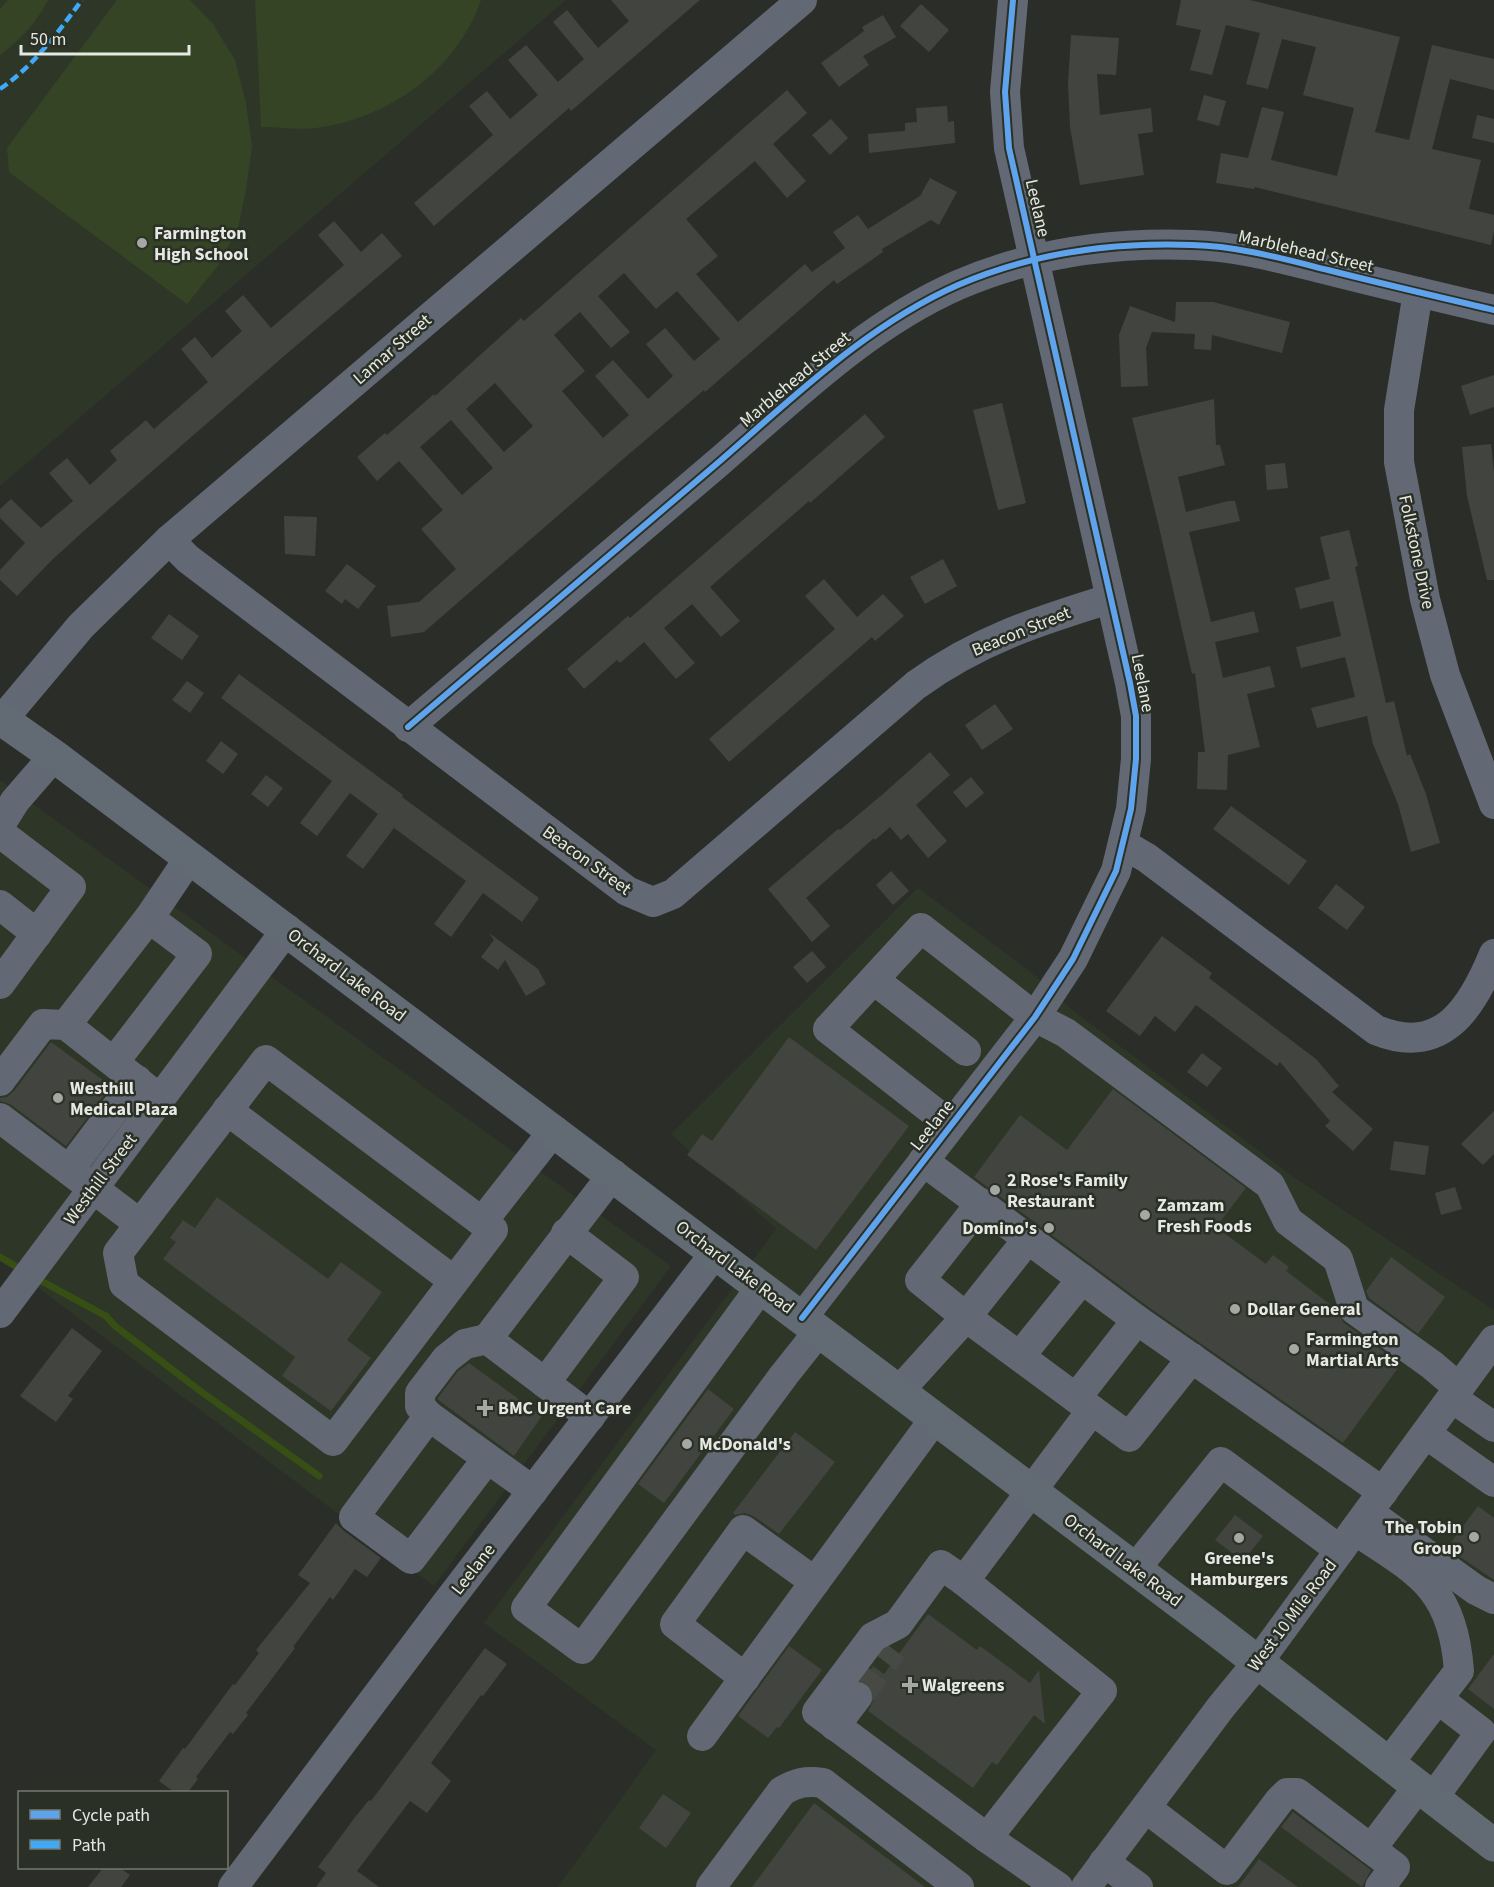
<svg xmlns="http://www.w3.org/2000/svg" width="1494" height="1887" font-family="'Source Sans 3',sans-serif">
  <rect width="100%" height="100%" fill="#2b2e28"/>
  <!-- built -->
  <g fill="#2e3627">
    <polygon points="0,0 566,0 0,486"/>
    <polygon points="0,780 671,1266 434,1586 0,1259"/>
    <polygon points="918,888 1028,970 1075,1012 1295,1178 1494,1310 1494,1887 558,1887 656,1750 484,1623 776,1229 671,1134"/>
  </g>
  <!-- green -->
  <g fill="#354425">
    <path d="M8,0H48C37,22 19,41 0,55V9Z"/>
    <polygon points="117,0 190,0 213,24 235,60 246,103 252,146 246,190 238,228 217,267 187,304 9,172 7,148"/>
    <path d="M255,0H481C457,70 388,119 316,128C298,130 279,127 261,127Z"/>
  </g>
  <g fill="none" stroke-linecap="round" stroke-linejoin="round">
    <!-- stream -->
    <g stroke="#374e15" stroke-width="7">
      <polyline points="0,1257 22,1270"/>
      <polyline points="34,1277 106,1316 115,1326 203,1393 319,1476"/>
    </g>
  </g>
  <!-- building -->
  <g fill="#42443f" fill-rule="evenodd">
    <polygon points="611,0 700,0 571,111 569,108 434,226 414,203 493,135 469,106 487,91 510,119 538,95 508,60 526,45 558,82 584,59 553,22 567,10 598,48 629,21"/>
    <polygon points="1181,0 1250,0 1400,37 1375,132 1409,140 1432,45 1494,59 1494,90 1450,79 1432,149 1481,160 1469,209 1494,215 1494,231 1491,245 1255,187 1254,189 1216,183 1221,153 1248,158 1262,107 1284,112 1271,160 1337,176 1354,108 1303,95 1316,47 1282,39 1268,89 1246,84 1260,33 1226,25 1212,75 1190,70 1201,30 1176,25"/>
    <polygon points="921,4 949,30 929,52 900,26"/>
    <polygon points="883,15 896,37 863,56 869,65 839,87 821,63 864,31 862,27"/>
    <polygon points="1071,35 1119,38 1116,75 1097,74 1100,115 1151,108 1153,132 1138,134 1144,175 1080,185 1070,127 1068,83"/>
    <path d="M787,90L807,113L773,144L806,181L787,198L755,161L686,219L718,256L696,274L738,322L805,264L812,272L845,248L833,232L858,215L868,229L920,196L930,178L957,192L939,225L931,220L882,249L883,252L837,284L834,280L705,392L704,390L615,466L424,632L391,637L387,606L419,602L456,569L421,529L443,510L399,461L377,481L357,457L385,433L387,435L434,394L435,396L521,318L524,321ZM624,273L656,309L677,291L720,339L694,361L665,328L646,344L673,376L648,399L613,360L595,376L629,415L603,438L562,391L585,371L554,335L580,312L611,348L630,332L598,296ZM495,383L533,426L504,452L466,409ZM451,420L493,468L462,495L420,447Z"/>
    <polygon points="1204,95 1226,101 1219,126 1197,120"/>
    <polygon points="947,106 948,122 954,121 955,143 869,153 868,134 905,131 905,123 917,122 916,108"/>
    <polygon points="1477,115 1494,119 1494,143 1472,138"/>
    <polygon points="831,119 848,138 830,155 812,135"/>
    <polygon points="334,221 361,252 382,233 402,256 284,356 86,529 52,560 17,596 0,580 0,570 25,543 0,518 0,509 11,499 41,528 73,501 49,473 67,458 90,485 117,460 110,451 146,420 154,429 208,382 181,349 195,337 212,358 242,331 225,311 243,295 271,328 344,265 318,235"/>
    <polygon points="1176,302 1213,302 1290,322 1282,353 1212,335 1211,350 1194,349 1195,334 1152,332 1146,348 1148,386 1121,387 1119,335 1130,306 1175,322"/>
    <polygon points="1494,375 1494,407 1470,415 1461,386"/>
    <polygon points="1214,399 1216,445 1220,445 1225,465 1178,477 1186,512 1228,501 1235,501 1240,521 1189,532 1211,622 1254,611 1259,632 1215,642 1223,678 1270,666 1275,687 1247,694 1260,747 1228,755 1227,790 1197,789 1198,752 1205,752 1195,673 1192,674 1159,527 1132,418"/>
    <polygon points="1002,403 1026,503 998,510 973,410"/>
    <polygon points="865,414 885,437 810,503 809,501 710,587 740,621 721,637 692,604 664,628 695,663 676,679 644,642 620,663 617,660 584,689 567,669 628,616 630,618"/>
    <polygon points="1491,444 1494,472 1494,580 1487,580 1467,496 1462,447"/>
    <polygon points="1285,463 1288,488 1267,490 1265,465"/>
    <polygon points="284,516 317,517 315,556 285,554"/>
    <polygon points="1349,530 1358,566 1355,567 1386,703 1394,701 1407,756 1410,754 1426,794 1440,843 1411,852 1398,804 1373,744 1367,716 1317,728 1311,708 1355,697 1345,657 1301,668 1296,647 1341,636 1333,601 1300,609 1295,588 1330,579 1320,537"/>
    <polygon points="943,559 957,586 925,604 910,577"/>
    <polygon points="347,564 376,586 358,609 345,599 342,604 325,591"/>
    <polygon points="824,579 857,617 883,594 904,616 875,641 872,637 729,762 709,739 835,629 805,596"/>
    <polygon points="169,614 199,636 182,660 151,638"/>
    <polygon points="239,674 403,795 402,797 539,898 522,922 483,893 451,937 434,924 466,881 394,828 363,869 346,856 378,814 350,793 317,836 300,823 332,781 221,698"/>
    <polygon points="187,681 204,693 190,713 172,700"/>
    <polygon points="995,704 1013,729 982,750 965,725"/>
    <polygon points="221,741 238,754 223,774 206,761"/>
    <polygon points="930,752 950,775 916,805 947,841 928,858 908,834 901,840 890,827 875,840 874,838 806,898 830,926 812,942 768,889 838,829 840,830 883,794"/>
    <polygon points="266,775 283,788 268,807 251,794"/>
    <polygon points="971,777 984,793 966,808 953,792"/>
    <polygon points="1231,806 1307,861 1289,885 1213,829"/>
    <polygon points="891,871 909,891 893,905 876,885"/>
    <polygon points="1336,884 1365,907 1347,930 1318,908"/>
    <polygon points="489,933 538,969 546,984 526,996 505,960 498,970 481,957 494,940"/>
    <polygon points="1162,936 1212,973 1209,978 1316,1059 1339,1086 1332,1092 1373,1129 1353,1151 1325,1126 1330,1121 1280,1062 1277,1066 1196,1005 1175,1032 1155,1016 1140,1036 1106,1011"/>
    <polygon points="812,951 826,967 807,983 793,967"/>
    <polygon points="789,1037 909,1126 816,1250 687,1155 702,1134 712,1141"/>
    <polygon points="51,1042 111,1086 66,1146 10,1104 0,1101 0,1098 7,1097 14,1091"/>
    <polygon points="1202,1053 1222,1068 1207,1087 1187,1072"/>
    <polygon points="1113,1089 1246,1188 1216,1227 1266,1264 1273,1255 1289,1267 1286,1271 1335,1308 1344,1323 1401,1364 1343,1443 1147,1306 974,1177 1020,1115 1067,1150"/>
    <polygon points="1494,1111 1494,1154 1483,1165 1461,1144"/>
    <polygon points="1394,1141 1429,1146 1425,1175 1390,1170"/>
    <polygon points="1455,1187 1462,1209 1441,1215 1435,1193"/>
    <polygon points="217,1197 328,1279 341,1262 382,1292 347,1340 371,1358 331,1411 282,1376 295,1357 163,1259 176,1242 170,1238 183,1220 195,1228"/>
    <polygon points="1391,1257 1445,1297 1418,1334 1369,1298 1366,1291"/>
    <polygon points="72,1328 102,1351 68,1396 73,1399 56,1422 20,1396"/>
    <polygon points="469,1363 542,1416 514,1456 437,1399 458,1371"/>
    <polygon points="708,1389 734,1409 664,1503 638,1484"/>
    <polygon points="795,1432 835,1462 779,1534 753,1516 745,1513 735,1515 733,1513"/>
    <polygon points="1478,1506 1494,1518 1494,1580 1447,1548"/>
    <polygon points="1235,1515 1263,1536 1243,1561 1215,1540"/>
    <polygon points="336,1523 344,1531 381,1558 367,1577 355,1569 333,1600 330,1597 293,1647 295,1648 246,1713 248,1715 233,1734 230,1732 196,1777 198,1779 188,1792 174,1792 159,1781 183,1748 185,1749 233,1684 235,1685 259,1653 256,1650 310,1583 298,1575"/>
    <polygon points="928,1614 977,1650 980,1646 1030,1683 1039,1670 1045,1724 1034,1715 997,1765 992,1762 973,1788 868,1711 874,1700 873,1691 868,1684 862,1681 873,1666 884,1674"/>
    <polygon points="789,1646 822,1670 779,1728 777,1727 768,1738 738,1716"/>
    <polygon points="485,1648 507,1664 483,1696 481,1695 431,1763 451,1781 427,1813 410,1801 357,1871 379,1887 316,1887 326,1873 318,1867 356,1816 369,1800 371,1801"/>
    <polygon points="1494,1654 1494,1709 1468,1689"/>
    <polygon points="663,1794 691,1813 666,1848 639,1828"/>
    <polygon points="814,1803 925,1887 752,1887"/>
    <polygon points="1293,1812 1371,1870 1362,1887 1281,1827"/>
    <polygon points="1259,1859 1298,1887 1238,1887"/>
    <polygon points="103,1868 120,1868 130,1875 121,1887 88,1887"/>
  </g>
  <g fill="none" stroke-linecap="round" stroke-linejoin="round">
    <!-- minor-tunnel -->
    <polyline stroke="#474a44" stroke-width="30" stroke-dasharray="30 15" stroke-linecap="butt" points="857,1697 893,1649"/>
    <!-- minor -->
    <g stroke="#636974" stroke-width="30">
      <polyline points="1418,292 1399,410 1399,462 1425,599 1445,675 1494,804"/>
      <path d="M169,540L188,559L627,891L653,902L673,894L916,685C978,640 1038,621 1109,599"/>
      <polyline points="2,720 81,626 169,540 802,0"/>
      <path d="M408,727C512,639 616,550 720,461C794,397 867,325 958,285C1032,253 1111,242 1192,245C1238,246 1284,259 1328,270C1383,284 1439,297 1494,310"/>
      <polyline points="0,825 15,801 54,756"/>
      <polyline points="0,833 71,887 0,984"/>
      <path d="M1123,844L1147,858L1376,1030C1442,1057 1472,1008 1494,954"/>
      <polyline points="0,905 37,934"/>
      <polyline points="874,980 966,1051"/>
      <polyline points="66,1025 160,1099"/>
      <polyline points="114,1062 197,954 149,918"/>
      <polyline points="0,1081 43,1024 66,1025 149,918 190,857"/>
      <polyline points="227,1110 454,1281"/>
      <polyline points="0,1118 140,1224"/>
      <polyline points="951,1125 828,1029 921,928 1035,1017 1066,1033 1270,1185 1288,1221 1338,1259 1354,1309 1432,1365 1459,1388"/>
      <polyline points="923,1161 1137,1320 1383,1492"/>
      <polyline points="69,1170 137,1080"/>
      <polyline points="981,1203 920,1280 966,1317 1028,1239"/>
      <polyline points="482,1222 493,1230 333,1441 124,1284 118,1253 266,1060 482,1222 554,1130"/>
      <polyline points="761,1287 526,1608 582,1649 784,1375 819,1331"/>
      <polyline points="0,1313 287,929"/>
      <polyline points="802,1318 1035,1017 1073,959 1116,871 1131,809 1136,759 1136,716 1130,683 1009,148 1005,92 1013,0"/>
      <polyline points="487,1339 465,1344 446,1359 420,1393 420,1406 429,1416 533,1491"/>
      <polyline points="1020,1356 1082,1279"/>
      <polyline points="545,1383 624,1277 566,1233"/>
      <polyline points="899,1391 966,1317 1092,1410 964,1581 1102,1691 987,1838"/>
      <polyline points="1076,1398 1137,1320"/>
      <polyline points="1452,1398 1494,1427"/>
      <polyline points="1092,1410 1129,1437 1192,1358"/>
      <polyline points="429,1416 354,1517 411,1559 487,1459"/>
      <polyline points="590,1417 487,1339 613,1174"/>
      <polyline points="1426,1434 1494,1482"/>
      <polyline points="1368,1512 1476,1590 1494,1599"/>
      <path d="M1355,1530C1379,1547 1414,1566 1432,1589C1450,1611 1457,1643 1459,1671L1388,1764"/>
      <polyline points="1135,1569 1221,1462 1340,1550"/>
      <polyline points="964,1581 941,1565 898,1624 873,1637 817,1712 987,1838 1058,1887"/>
      <polyline points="745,1678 675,1624 743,1530 815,1582"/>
      <polyline points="835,1726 857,1697"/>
      <polyline points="702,1736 935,1418"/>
      <polyline points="1433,1798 1481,1732 1438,1699"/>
      <polyline points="1146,1808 1227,1870 1279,1801 1287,1793 1297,1793 1371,1849 1418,1787"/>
      <polyline points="1371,1849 1395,1867 1380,1887"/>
      <polyline points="1104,1862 1138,1887"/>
      <polyline points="233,1887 443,1608 715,1253"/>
      <path d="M711,1887L782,1791C796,1783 806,1780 823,1783L959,1887"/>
      <polyline points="1086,1887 1221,1707 1258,1662 1494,1340"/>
    </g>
    <!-- major -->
    <polyline stroke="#626a74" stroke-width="33" points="0,718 54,756 1211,1626 1494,1845"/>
    <!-- quiet -->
    <path stroke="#3fa9f5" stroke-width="4.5" stroke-dasharray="9 4.5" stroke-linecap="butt" d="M0,89C34,66 58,32 82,0"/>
    <!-- cycleway casing -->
    <g stroke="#2b3026" stroke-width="10">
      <g id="cycleway">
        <path d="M408,727C512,639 616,550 720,461C794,397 867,325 958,285C1032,253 1111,242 1192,245C1238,246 1284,259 1328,270C1383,284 1439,297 1494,310"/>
        <polyline points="802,1318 1035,1017 1073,959 1116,871 1131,809 1136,759 1136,716 1130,683 1009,148 1005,92 1013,0"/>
      </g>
    </g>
    <!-- cycleway -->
    <use href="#cycleway" stroke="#60a3ed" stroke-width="6"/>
  </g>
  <!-- markers -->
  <g fill="#a5a8a2" stroke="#2b3026" stroke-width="2">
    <circle cx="142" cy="243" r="6"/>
    <circle cx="58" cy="1098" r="6"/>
    <circle cx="995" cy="1190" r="6"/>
    <circle cx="1145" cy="1215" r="6"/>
    <circle cx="1049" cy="1228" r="6"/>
    <circle cx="1235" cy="1309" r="6"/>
    <circle cx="1294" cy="1349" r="6"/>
    <path d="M482 1399h6v6h6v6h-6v6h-6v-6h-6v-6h6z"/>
    <circle cx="687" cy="1444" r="6"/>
    <circle cx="1474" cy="1537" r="6"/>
    <circle cx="1239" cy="1538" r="6"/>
    <path d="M907 1676h6v6h6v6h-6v6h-6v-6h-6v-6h6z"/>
  </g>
  <g text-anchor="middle" stroke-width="5" stroke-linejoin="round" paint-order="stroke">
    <!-- street labels -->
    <g font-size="18" fill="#e6e9e3" stroke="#2b3026">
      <text transform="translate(1038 208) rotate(77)" y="6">Leelane</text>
      <text transform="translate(1306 251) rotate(13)" y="6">Marblehead Street</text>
      <text transform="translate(392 349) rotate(-41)" y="6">Lamar Street</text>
      <text transform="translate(795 379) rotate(-40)" y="6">Marblehead Street</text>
      <text transform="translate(1417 552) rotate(78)" y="6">Folkstone Drive</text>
      <text transform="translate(1021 631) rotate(-22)" y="6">Beacon Street</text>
      <text transform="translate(1143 683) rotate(79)" y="6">Leelane</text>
      <text transform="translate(587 860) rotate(36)" y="6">Beacon Street</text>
      <text transform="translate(347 975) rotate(37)" y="6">Orchard Lake Road</text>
      <text transform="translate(932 1125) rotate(-52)" y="6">Leelane</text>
      <text transform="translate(100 1179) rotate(-53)" y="6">Westhill Street</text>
      <text transform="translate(735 1267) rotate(37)" y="6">Orchard Lake Road</text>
      <text transform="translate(1123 1560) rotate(37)" y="6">Orchard Lake Road</text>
      <text transform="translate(473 1569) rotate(-52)" y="6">Leelane</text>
      <text transform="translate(1292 1615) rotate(-53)" y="6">West 10 Mile Road</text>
    </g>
    <!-- poi labels -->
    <g font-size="18" font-weight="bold" fill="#e6e9e3" stroke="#2b3026" text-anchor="start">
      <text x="154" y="239">Farmington<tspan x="154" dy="21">High School</tspan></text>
      <text x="70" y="1094">Westhill<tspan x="70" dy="21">Medical Plaza</tspan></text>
      <text x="1007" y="1186">2 Rose's Family<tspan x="1007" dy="21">Restaurant</tspan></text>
      <text x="1157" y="1211">Zamzam<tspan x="1157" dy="21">Fresh Foods</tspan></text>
      <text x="1037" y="1234" text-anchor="end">Domino's</text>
      <text x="1247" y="1315">Dollar General</text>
      <text x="1306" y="1345">Farmington<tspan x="1306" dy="21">Martial Arts</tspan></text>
      <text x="498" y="1414">BMC Urgent Care</text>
      <text x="699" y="1450">McDonald's</text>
      <text x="1462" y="1533" text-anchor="end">The Tobin<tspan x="1462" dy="21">Group</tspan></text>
      <text x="1239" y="1564" text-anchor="middle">Greene's<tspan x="1239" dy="21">Hamburgers</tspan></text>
      <text x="922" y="1691">Walgreens</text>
    </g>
  </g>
  <!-- legend -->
  <rect x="18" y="1791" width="210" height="78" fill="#2b3026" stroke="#767a72" stroke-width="1.5"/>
  <rect x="30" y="1810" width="30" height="9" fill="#60a3ed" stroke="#767a72" stroke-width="1.5"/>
  <text x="72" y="1821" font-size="18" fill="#e6e9e3">Cycle path</text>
  <rect x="30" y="1840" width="30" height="9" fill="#3fa9f5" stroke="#767a72" stroke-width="1.5"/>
  <text x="72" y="1851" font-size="18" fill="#e6e9e3">Path</text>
  <!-- scale -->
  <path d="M21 45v9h168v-9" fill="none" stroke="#e6e9e3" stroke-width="3"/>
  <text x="30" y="45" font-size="18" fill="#e6e9e3" stroke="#2b3026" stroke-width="4.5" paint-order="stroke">50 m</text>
</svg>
